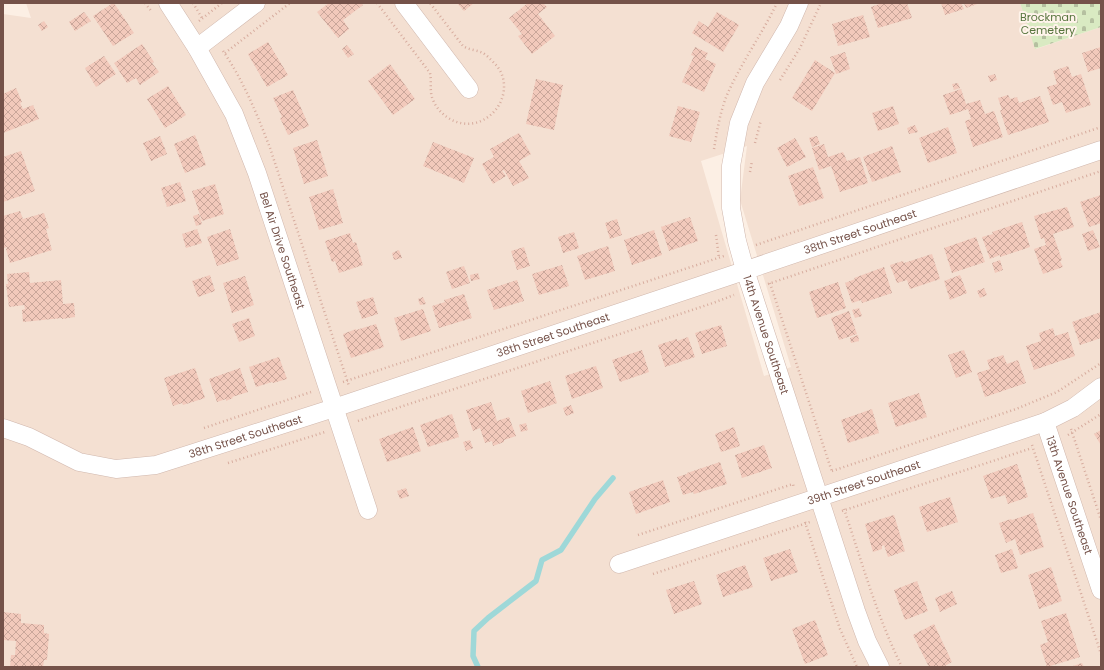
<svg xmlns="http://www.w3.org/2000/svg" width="1104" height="670" font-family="Poppins,sans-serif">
  <defs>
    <pattern id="cemetery-stones" width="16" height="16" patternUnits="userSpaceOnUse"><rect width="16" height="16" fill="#d9eac2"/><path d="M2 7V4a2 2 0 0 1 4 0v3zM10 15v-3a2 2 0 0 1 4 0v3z" fill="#b5c0a0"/></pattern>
    <pattern id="building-cross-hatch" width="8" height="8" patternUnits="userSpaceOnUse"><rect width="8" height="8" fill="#f2c9bb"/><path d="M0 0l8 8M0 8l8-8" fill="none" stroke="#c9a69a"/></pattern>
  </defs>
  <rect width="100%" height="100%" fill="#fcefe4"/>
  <!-- residential -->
  <path fill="#f4e0d2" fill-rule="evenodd" d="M26,3H1020L1036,49L1101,27V667H3V14L31,18ZM747,146L740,200L791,367L764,376L701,161Z"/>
  <!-- cemetery -->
  <polygon fill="url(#cemetery-stones)" points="1020,3 1101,3 1101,27 1035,49"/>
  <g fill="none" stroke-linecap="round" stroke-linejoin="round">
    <!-- stream -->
    <polyline stroke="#9ed8d8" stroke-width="5.5" points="478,667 473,656 474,631 488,618 536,581 542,560 561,550 595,499 613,478"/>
  </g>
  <!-- building -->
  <g fill="url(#building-cross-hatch)">
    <polygon points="113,3 114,3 134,33 113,46 93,16"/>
    <polygon points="329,3 362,3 363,5 343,20 349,29 338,38 317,12"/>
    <polygon points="457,3 474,3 464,11"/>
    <polygon points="528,3 543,3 547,7 538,14 555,36 532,54 518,36 522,34 509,18"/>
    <polygon points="882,3 907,3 912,18 878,28 871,7"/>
    <polygon points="941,3 961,3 964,9 945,15"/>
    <polygon points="964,3 980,3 966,8"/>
    <polygon points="84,12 91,21 75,31 69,22"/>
    <polygon points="717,12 739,25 723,52 692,33 699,21 708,27"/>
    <polygon points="863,15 870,37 838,46 832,24"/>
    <polygon points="44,21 48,27 42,31 38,25"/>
    <polygon points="268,42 288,75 267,87 248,54"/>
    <polygon points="142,44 154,62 152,63 159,72 140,85 136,78 127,83 114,63"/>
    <polygon points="347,45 354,54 348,58 342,49"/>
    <polygon points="695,47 708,53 705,59 716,64 704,92 682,82 694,56 691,55"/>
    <polygon points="1101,47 1101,68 1088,72 1082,53"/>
    <polygon points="845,52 850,69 836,74 830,57"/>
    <polygon points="104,56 116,74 96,87 85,68"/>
    <polygon points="815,60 835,73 812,111 792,98"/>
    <polygon points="390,64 415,99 393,115 368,81"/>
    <polygon points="1068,66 1072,77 1081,74 1091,105 1066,113 1062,102 1053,105 1047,87 1057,84 1053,71"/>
    <polygon points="995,74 997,80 990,82 988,76"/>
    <polygon points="536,79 563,85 554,130 526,124"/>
    <polygon points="958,83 960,88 954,90 952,84"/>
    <polygon points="168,86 186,115 165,128 147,99"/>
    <polygon points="16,88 22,102 20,103 23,109 33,105 39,119 3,133 3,94"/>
    <polygon points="961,89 966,104 980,100 985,114 994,111 1003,137 973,147 965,121 971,119 968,109 950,115 943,95"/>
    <polygon points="293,90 309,126 288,135 280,118 282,117 273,98"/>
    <polygon points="1008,95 1010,99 1017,97 1019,103 1040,96 1049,122 1008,135 1000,110 1002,110 998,98"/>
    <polygon points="678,106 700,112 691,142 669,136"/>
    <polygon points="893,106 899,124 878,131 872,113"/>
    <polygon points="915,125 918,132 909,134 907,128"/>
    <polygon points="948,127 957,153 928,163 919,138"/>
    <polygon points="519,133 531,154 519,161 529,178 513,186 504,170 502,171 506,176 493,184 482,164 494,157 490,149"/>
    <polygon points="195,135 206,165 185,173 174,144"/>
    <polygon points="160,136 167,154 151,161 143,143"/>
    <polygon points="817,136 820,144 812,147 809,138"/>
    <polygon points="795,138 806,157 787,167 777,148"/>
    <polygon points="317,140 328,176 304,184 293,148"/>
    <polygon points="433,142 474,158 464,183 423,166"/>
    <polygon points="824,144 828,157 843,152 847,161 860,157 868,183 840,192 831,166 819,170 812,148"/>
    <polygon points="892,146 901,172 872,182 863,157"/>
    <polygon points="21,151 35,191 3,202 3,157"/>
    <polygon points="813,167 824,198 799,206 788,176"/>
    <polygon points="180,182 186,201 167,207 161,188"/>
    <polygon points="215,184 224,214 202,221 192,191"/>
    <polygon points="333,189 343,223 319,230 309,197"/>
    <polygon points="1101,195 1101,223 1089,227 1080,202"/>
    <polygon points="1067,207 1074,227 1053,234 1062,260 1060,261 1063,267 1043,274 1034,249 1046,245 1044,238 1041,239 1034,216"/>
    <polygon points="20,211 23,219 44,213 49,228 46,229 52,250 10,263 6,249 7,248 7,247 4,248 3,244 3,216"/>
    <polygon points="199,214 202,224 196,226 193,216"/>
    <polygon points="690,217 698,241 669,251 661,227"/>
    <polygon points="617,219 622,235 610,239 605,223"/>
    <polygon points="1022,222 1030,247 1000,257 1000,255 990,259 982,237 993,234 992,232"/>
    <polygon points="197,229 202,243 186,248 182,234"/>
    <polygon points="230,229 239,259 217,266 207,237"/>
    <polygon points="654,230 662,255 632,265 624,240"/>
    <polygon points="1093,230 1100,247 1088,251 1082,234"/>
    <polygon points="574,232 579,248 563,253 558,237"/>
    <polygon points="350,233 353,243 356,242 363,265 339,273 335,261 332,262 325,241"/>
    <polygon points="976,237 985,262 952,273 944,248"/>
    <polygon points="608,246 615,271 585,280 577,256"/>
    <polygon points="524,247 530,266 517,270 511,251"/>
    <polygon points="399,250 402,258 394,260 392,253"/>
    <polygon points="932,254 940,279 910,289 907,280 897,283 890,265 903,261 904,263"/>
    <polygon points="1000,260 1003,270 995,273 992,263"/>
    <polygon points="562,265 569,286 539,295 532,274"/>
    <polygon points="464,266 470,283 452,289 446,272"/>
    <polygon points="884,267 892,293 862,303 861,300 852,303 845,283 855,279 854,278"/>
    <polygon points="29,272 30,283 61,280 63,304 74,303 75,317 62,319 62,318 23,322 22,310 25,309 24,305 9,307 6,284 8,284 7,274"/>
    <polygon points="478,273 480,279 471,281 470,275"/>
    <polygon points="210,275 215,291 198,297 192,281"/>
    <polygon points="960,275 967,293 950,300 944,281"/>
    <polygon points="245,276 254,305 232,313 223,283"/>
    <polygon points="517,280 524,301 494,310 487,290"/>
    <polygon points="838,282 846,308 817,318 809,292"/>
    <polygon points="984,288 987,295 980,298 977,291"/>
    <polygon points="464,294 472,318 439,328 432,306 445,302 444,300"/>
    <polygon points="373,297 378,314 362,319 356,302"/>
    <polygon points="423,297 426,304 420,305 418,299"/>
    <polygon points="859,308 862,316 855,318 852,310"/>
    <polygon points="423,309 431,331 401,341 394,318"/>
    <polygon points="849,311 857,334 839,340 831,318"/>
    <polygon points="1101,312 1101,338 1080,345 1072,322"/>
    <polygon points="249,318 255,336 239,342 232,324"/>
    <polygon points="376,324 384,347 351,358 343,334 356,329 356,330"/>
    <polygon points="721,325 727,346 702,354 695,333"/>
    <polygon points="1053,328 1055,336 1068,332 1075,356 1034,370 1026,346 1041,341 1039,333"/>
    <polygon points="858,335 859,341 851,343 850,338"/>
    <polygon points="688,337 695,357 665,367 658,345 677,339 677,341"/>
    <polygon points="642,350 649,372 620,382 612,360"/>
    <polygon points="964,350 972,372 956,378 948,355"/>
    <polygon points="1003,355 1007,364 1018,360 1026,383 985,397 977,373 990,369 987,360"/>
    <polygon points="279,357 287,379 273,383 272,382 256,387 249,367"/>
    <polygon points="596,366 603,388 572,399 565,376"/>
    <polygon points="195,368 205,398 183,405 182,403 173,406 164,378"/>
    <polygon points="240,368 248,392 232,397 233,398 226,401 226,399 217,402 209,379"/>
    <polygon points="550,381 557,403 528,413 521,391"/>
    <polygon points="919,393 927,417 896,427 888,403"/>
    <polygon points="491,402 497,421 509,417 516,436 504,440 504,442 493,446 492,441 485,443 480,428 473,431 466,410"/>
    <polygon points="571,405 574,413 566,416 563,408"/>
    <polygon points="872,409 879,433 848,443 841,420"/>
    <polygon points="452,414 459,437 428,447 420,425"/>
    <polygon points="526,423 528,430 521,432 519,425"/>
    <polygon points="413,427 421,451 387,462 379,439"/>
    <polygon points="734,427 740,446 721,452 715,434"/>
    <polygon points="1101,430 1101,445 1094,434"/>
    <polygon points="470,440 473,448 466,451 463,442"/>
    <polygon points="764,445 772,468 742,478 735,455"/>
    <polygon points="720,462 727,484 694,494 693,492 683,495 677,477 687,474 687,473"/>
    <polygon points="1017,464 1028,497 1008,504 1005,495 991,499 983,476"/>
    <polygon points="663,480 670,502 636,514 629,492"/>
    <polygon points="406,488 409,496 400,499 397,491"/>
    <polygon points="950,497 958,522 927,532 919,507"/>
    <polygon points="1033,513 1044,547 1020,555 1015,539 1006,543 999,523 1011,519 1012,520"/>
    <polygon points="894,515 905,551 888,557 884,545 882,546 882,549 873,552 865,524"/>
    <polygon points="790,549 798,572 771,581 763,558"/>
    <polygon points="1012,549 1018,568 1001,573 995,555"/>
    <polygon points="745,565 753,587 723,597 716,575"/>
    <polygon points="1051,567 1062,601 1039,609 1028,575"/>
    <polygon points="694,581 702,604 674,614 666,590"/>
    <polygon points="917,581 928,611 905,620 894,590"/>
    <polygon points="952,591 957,604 940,612 935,598"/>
    <polygon points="3,612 21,614 21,623 44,625 44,633 49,634 47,660 44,660 43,667 10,667 11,655 15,655 16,641 3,640"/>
    <polygon points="1066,613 1080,657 1047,667 1040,645 1048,642 1041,621"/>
    <polygon points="815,620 828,655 805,664 792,629"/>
    <polygon points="934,624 952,662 943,667 929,667 913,635"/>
    <polygon points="1082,663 1084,667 1070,667"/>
  </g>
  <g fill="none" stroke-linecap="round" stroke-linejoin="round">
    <!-- minor casing -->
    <g stroke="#d0b7ad" stroke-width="19">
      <g id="minor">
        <path id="s1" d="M168,3L197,48L234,114L257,173L368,510"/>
        <polyline points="404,3 469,89"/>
        <path id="s2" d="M799,3L789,26L755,83L739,123L731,166V208L737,241L745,270L856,611L867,641L880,667"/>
        <polyline points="197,48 256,3"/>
        <path id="s3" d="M1045,422L1101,590"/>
        <path id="s4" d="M3,428L29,437L79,462L116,469L156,465L334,408L726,277L1101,150"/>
        <path id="s5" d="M619,564L1045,422L1073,408L1101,387"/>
      </g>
    </g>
    <!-- path -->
    <g stroke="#d7ac9e" stroke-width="2.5" stroke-dasharray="1 3" stroke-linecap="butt">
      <polyline points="145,3 152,12"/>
      <polyline points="193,3 202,18"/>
      <path d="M377,3L430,73C432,82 429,91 433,100C441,119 464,130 483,120C503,110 511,84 497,66C493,62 488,56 483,53C477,50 469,50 463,46L430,3"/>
      <polyline points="199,21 222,3"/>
      <path d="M223,51C243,80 257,114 270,148L349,386"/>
      <polyline points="225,53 290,3"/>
      <polyline points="780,80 800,48 821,3"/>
      <polyline points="755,143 761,120"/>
      <path d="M714,149C717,131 720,112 727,95C741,63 762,34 777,3"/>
      <polyline points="750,172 752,161"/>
      <polyline points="716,235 719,258"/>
      <polyline points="756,245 1101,127"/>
      <polyline points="770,283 832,472"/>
      <polyline points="768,284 1101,171"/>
      <polyline points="343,382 724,256"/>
      <polyline points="358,421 713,303 734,295"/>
      <polyline points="204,428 311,392"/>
      <polyline points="1071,429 1101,520"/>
      <polyline points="1068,435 1101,414"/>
      <polyline points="1032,445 1101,654"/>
      <polyline points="228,463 325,432"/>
      <polyline points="832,471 1016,409 1057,392 1101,363"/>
      <path d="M844,509C862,562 877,617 902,667"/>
      <polyline points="842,511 1032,448"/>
      <polyline points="805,522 840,629 857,667"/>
      <polyline points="638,535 793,484 794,488"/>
      <polyline points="653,574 810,522"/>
    </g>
    <!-- minor -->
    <use href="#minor" stroke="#fff" stroke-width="18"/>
  </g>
  <g text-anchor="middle" stroke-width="4" stroke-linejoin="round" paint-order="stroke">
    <!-- park labels -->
    <g font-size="11" fill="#57753e" stroke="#fff4eb">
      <text x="1048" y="21">Brockman<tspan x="1048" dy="13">Cemetery</tspan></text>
    </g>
    <!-- street labels -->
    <g font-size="11" fill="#755249" stroke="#fff4eb">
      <text dy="4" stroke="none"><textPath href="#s4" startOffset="903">38th Street Southeast</textPath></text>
      <text dy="4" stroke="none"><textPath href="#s1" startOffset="274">Bel Air Drive Southeast</textPath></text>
      <text dy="4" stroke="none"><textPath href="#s4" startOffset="579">38th Street Southeast</textPath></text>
      <text dy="4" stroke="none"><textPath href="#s2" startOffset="352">14th Avenue Southeast</textPath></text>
      <text dy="4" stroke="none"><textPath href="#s4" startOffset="255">38th Street Southeast</textPath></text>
      <text dy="4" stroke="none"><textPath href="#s5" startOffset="258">39th Street Southeast</textPath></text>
      <text dy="4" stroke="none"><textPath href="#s3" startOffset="77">13th Avenue Southeast</textPath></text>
    </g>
  </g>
  <!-- border -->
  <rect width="1104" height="670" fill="none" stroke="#755249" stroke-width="8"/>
</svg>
